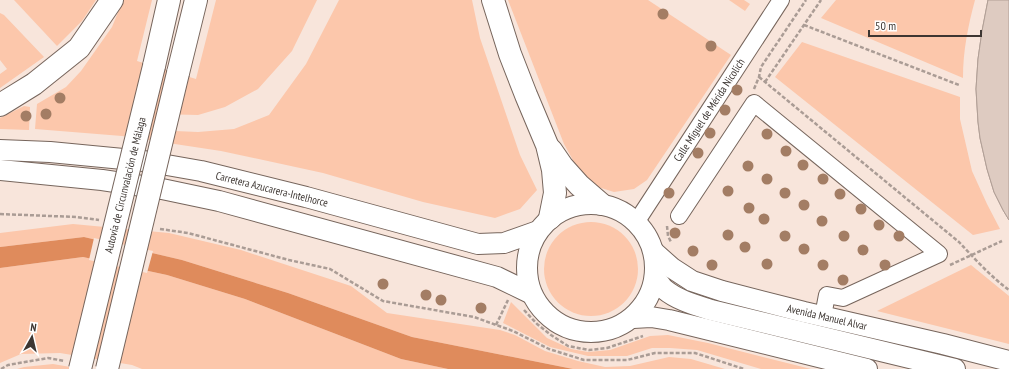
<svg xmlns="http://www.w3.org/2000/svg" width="1009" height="369" font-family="'PT Sans Narrow',sans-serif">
  <rect width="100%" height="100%" fill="#f8e5db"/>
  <!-- green -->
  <g fill="#fcc7ab">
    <polygon points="14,0 96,0 82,21 57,46"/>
    <polygon points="123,0 152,0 137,61 196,79 216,0 317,0 292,51 258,89 225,107 198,115 157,114 152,130 198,132 234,129 269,115 306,64 339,0 472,0 480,38 520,155 537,190 520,209 495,218 423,202 323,173 221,151 122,136 35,129 37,104 66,87 81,71 112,27"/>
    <polygon points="508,0 648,0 731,55 647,180 634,189 614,192 598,187 579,171 564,144"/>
    <polygon points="729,0 744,0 750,4 745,11"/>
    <path d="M836,0H975C968,26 963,51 963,78L821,18Z"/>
    <polygon points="0,13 4,15 44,57 0,88 0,74 7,69 0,60"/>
    <polygon points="802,42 960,97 960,119 972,171 987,204 1000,229 973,235 775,77"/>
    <polygon points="24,106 30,107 29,130 0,129 0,118"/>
    <circle cx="591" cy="269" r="47"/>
    <polygon points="73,224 169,233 241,250 351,286 387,313 500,330 515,335 545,351 578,361 605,367 630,366 669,357 691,359 725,369 573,369 412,337 288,293 182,260 84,237 0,247 0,233"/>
    <polygon points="83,257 167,275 245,299 401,359 448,369 142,369 132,365 60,353 21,354 0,363 0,268"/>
    <polygon points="971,265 1009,296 1009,344 877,311"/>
    <polygon points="511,302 547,338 571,349 588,352 610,350 650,336 668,335 708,343 811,369 761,369 697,350 670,348 652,348 627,356 588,356 550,347 503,323"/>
    <polygon points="53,364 82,369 17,369 24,367"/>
  </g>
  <!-- water -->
  <polygon fill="#df8b5c" points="84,237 182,260 288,293 412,337 573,369 448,369 401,359 245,299 167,275 83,257 0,268 0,247"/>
  <!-- pier -->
  <polygon fill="#f8e5db" points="94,238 153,251 147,273 89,260"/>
  <!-- building -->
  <g fill="#decbc1" stroke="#b19f96">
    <polygon points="988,0 1009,0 1009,220 1003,210 994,192 987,169 980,138 978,122 976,89 978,59 982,31"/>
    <polygon points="988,0 1009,0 1009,220 1003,210 994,192 987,169 980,138 978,122 976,89 978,59 982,31"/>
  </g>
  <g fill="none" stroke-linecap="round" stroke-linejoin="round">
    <!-- minor casing -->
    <g stroke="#76655c" stroke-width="18">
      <g id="minor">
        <polyline points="679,216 754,103 939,254 843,298 827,295 823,316"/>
        <polyline points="637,221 781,0"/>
      </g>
    </g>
    <!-- major casing -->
    <g stroke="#76655c" stroke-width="22">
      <g id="major">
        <polyline points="0,150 50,152 144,161 201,171 306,197 478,244 504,243 538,231"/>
        <polyline points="0,170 102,180 162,189 219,201 497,277 530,293"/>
        <circle cx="591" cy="268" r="64"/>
        <polyline points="654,252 672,268 692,281 722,291 804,312 943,344 1009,361"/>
        <path d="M656,279C659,282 661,286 664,289C677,300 695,305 711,310L955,369"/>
        <polyline points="633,318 651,317 669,320 867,369"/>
      </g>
    </g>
    <!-- highway casing -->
    <g stroke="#76655c" stroke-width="24">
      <g id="highway">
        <polyline points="493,0 510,54 526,95 547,145 553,170 555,193 550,218"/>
        <polyline points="154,66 169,0"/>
        <polyline points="178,73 196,0"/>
        <polyline points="0,105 34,84 79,48 112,0"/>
        <polyline points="551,150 562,166 579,185 601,204"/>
      </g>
    </g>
    <!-- path -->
    <g stroke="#aa9c95" stroke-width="2.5" stroke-dasharray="4 2" stroke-linecap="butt">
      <polyline points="804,25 959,85"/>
      <path d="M759,77L959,242C974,258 991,277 1009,290"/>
      <polyline points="765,82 821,0"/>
      <polyline points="754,89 759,77 761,67 806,0"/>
      <polyline points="0,214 76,217 99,220"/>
      <polyline points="667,226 668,236 671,242"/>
      <polyline points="160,229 188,233 289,260 330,269 383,301 474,317 513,331 549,349 584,360 627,360 655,353 695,353 744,369"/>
      <polyline points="950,265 1002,241"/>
      <polyline points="524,310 537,324 551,335 568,346 589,350 607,348 643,336"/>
      <polyline points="496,325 508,300"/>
      <polyline points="1,369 8,365 48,358 65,361"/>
    </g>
    <!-- minor -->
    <use href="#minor" stroke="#fff" stroke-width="16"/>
    <!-- major -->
    <use href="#major" stroke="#fff" stroke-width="20"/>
    <!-- highway -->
    <use href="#highway" stroke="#fff" stroke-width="22"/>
    <!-- highway-bridge casing -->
    <g stroke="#76655c" stroke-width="24" stroke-linecap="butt">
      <g id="highway-bridge">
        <polyline points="80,369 154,66"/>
        <polyline points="107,369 178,73"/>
      </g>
    </g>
    <!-- highway-bridge -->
    <use href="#highway-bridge" stroke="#fff" stroke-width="22"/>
  </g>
  <!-- trees -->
  <g fill="#a37d64">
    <circle cx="663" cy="14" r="5.5"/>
    <circle cx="711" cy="46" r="5.5"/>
    <circle cx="737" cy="90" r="5.5"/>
    <circle cx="60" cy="98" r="5.5"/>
    <circle cx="725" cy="110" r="5.5"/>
    <circle cx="46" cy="114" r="5.5"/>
    <circle cx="26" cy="116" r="5.5"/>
    <circle cx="710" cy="133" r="5.5"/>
    <circle cx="767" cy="134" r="5.5"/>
    <circle cx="786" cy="151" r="5.5"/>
    <circle cx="698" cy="153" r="5.5"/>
    <circle cx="803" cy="165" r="5.5"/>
    <circle cx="748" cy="166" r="5.5"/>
    <circle cx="767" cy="179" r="5.5"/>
    <circle cx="823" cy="179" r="5.5"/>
    <circle cx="728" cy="191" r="5.5"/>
    <circle cx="669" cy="193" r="5.5"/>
    <circle cx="785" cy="193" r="5.5"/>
    <circle cx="840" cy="194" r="5.5"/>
    <circle cx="804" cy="205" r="5.5"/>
    <circle cx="749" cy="208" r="5.5"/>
    <circle cx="861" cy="209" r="5.5"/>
    <circle cx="764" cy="219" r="5.5"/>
    <circle cx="822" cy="221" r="5.5"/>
    <circle cx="879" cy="225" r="5.5"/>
    <circle cx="675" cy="233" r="5.5"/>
    <circle cx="728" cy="235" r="5.5"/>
    <circle cx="785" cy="236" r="5.5"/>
    <circle cx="844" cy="236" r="5.5"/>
    <circle cx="899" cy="236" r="5.5"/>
    <circle cx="745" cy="247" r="5.5"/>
    <circle cx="804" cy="249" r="5.5"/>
    <circle cx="863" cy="250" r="5.5"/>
    <circle cx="693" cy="251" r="5.5"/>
    <circle cx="767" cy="264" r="5.5"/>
    <circle cx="712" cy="265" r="5.5"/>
    <circle cx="823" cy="265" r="5.5"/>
    <circle cx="885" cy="265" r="5.5"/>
    <circle cx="843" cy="280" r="5.5"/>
    <circle cx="383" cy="284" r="5.5"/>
    <circle cx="426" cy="295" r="5.5"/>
    <circle cx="441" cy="300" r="5.5"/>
    <circle cx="481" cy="308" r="5.5"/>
  </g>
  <g text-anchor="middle" stroke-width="3" stroke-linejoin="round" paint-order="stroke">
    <!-- street labels -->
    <g font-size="11" fill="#3d3632" stroke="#fff">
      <text transform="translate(709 110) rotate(-57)" y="4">Calle Miguel de Mérida Nicolich</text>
      <text transform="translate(125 185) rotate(-76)" y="4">Autovía de Circunvalación de Málaga</text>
      <text transform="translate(272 189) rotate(14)" y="4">Carretera Azucarera-Intelhorce</text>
      <text transform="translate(827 317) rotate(13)" y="4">Avenida Manuel Alvar</text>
    </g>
  </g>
  <!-- north arrow -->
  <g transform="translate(32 337) rotate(8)" stroke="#ffffff" stroke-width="3" paint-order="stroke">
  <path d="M0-3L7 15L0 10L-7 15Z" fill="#3d3632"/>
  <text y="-6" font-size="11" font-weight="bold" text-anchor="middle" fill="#3d3632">N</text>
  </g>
  <!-- scale -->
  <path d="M869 30v6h112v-6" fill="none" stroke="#3d3632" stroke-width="2"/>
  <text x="875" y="30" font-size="12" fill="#3d3632" stroke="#ffffff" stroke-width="3" paint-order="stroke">50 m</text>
</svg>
